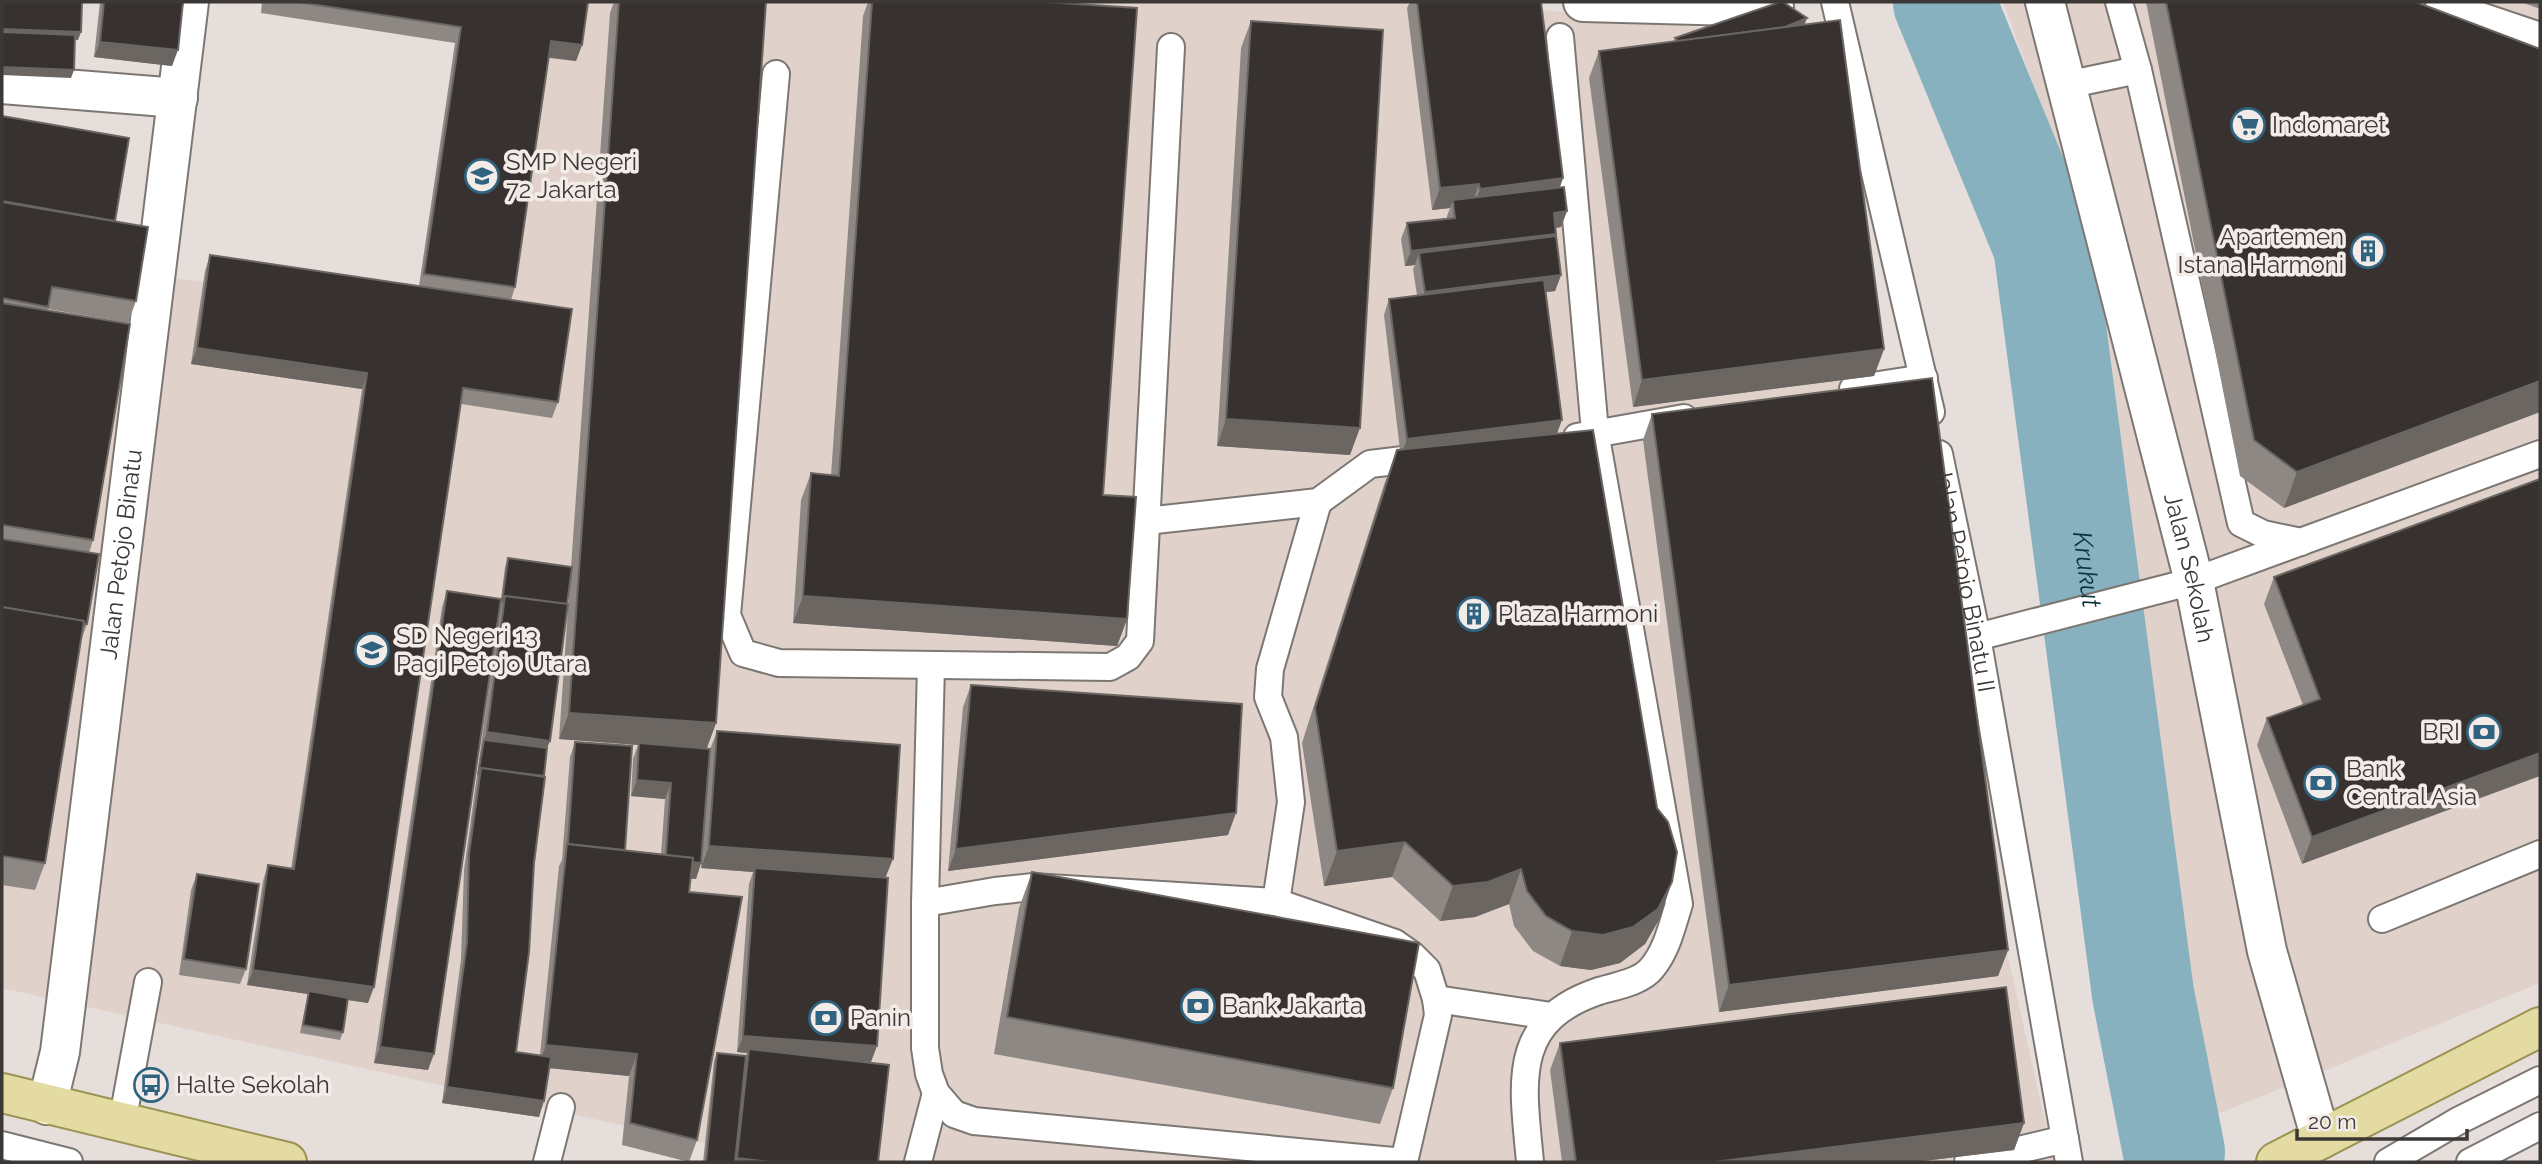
<svg xmlns="http://www.w3.org/2000/svg" width="2542" height="1164" font-family="Raleway,sans-serif">
  <rect width="100%" height="100%" fill="#e5deda"/>
  <!-- built -->
  <g fill="#e0d2ca">
    <polygon points="521,2 1472,2 1803,39 2054,1162 788,1162 2,988 2,259 482,313"/>
    <polygon points="2003,2 2540,2 2540,983 2203,1120 2188,993 2079,208"/>
  </g>
  <g fill="none" stroke-linecap="round" stroke-linejoin="round">
    <!-- river -->
    <path stroke="#87b1be" stroke-width="102" id="s1" d="M1944,2L2044,245L2143,994L2174,1152"/>
    <!-- service casing -->
    <g stroke="#7d7773" stroke-width="30">
      <g id="service">
        <polyline points="1835,2 1931,412"/>
        <polyline points="2119,2 2138,70 2241,523 2263,534 2301,542"/>
        <polyline points="2439,2 2540,36"/>
        <polyline points="776,74 727,615 743,653 779,663 1110,667 1128,657 1140,641 1171,47"/>
        <polyline points="2066,85 2138,70"/>
        <polyline points="1853,389 1924,378"/>
        <polyline points="1577,437 1684,418"/>
        <path id="s2" d="M1939,454L1977,637L2069,1162"/>
        <polyline points="1146,521 1318,502 1370,464 1428,457"/>
        <polyline points="1977,637 2194,581 2540,454"/>
        <polygon points="1033,887 1276,902 1395,943 1412,955 1427,970 1436,999 1438,1015 1404,1162 974,1121 954,1114 936,1093 929,1074 925,1048 925,903 995,891"/>
        <polyline points="1276,902 1291,802 1284,737 1268,697 1270,669 1318,502"/>
        <polyline points="925,903 931,665"/>
        <polyline points="2382,919 2540,854"/>
        <polyline points="1436,999 1551,1016"/>
        <polyline points="122,1123 148,982"/>
        <polyline points="2,1145 69,1162"/>
        <polyline points="547,1162 561,1107"/>
        <polyline points="918,1162 936,1093"/>
        <path d="M1530,1162C1523,1084 1509,1021 1599,991C1616,986 1641,982 1652,968C1667,950 1672,926 1679,904L1595,432L1560,37"/>
        <polyline points="1968,1162 2065,1139"/>
        <polyline points="2388,1162 2458,1121 2540,1080"/>
        <polyline points="2470,1162 2540,1126"/>
      </g>
    </g>
    <!-- minor casing -->
    <g stroke="#7d7773" stroke-width="42">
      <g id="minor">
        <polyline points="1583,2 1774,7"/>
        <path id="s3" d="M2045,2L2194,581L2267,951L2321,1139"/>
        <polyline points="2,84 178,98"/>
        <path id="s4" d="M47,1105L60,1052L189,2"/>
      </g>
    </g>
    <!-- primary casing -->
    <g stroke="#9c9254" stroke-width="42">
      <g id="primary">
        <polyline points="2,1093 287,1162"/>
        <polyline points="2276,1162 2540,1027"/>
      </g>
    </g>
    <!-- service -->
    <use href="#service" stroke="#fff" stroke-width="26"/>
    <!-- minor -->
    <use href="#minor" stroke="#fff" stroke-width="38"/>
    <!-- primary -->
    <use href="#primary" stroke="#e3dba2" stroke-width="38"/>
  </g>
  <!-- wall -->
  <g fill="#8e8884" fill-rule="evenodd">
    <polygon points="100,2 184,2 172,66 94,57"/>
    <polygon points="262,2 588,2 582,45 576,61 549,58 515,287 511,300 558,402 552,418 461,404 368,1003 348,1000 343,1032 340,1040 300,1033 308,994 247,985 263,881 268,865 291,869 362,389 191,364 205,271 210,255 419,286 455,43 261,13"/>
    <path d="M614,2H766L716,723L707,748L709,752L717,731L886,877L871,1062L849,1060L878,1162H703L714,1061L717,1053L746,1056L747,1053L737,1052L749,884L753,872L701,868L705,813L701,863L696,879L690,878L689,892L697,1140L689,1162L622,1145L629,1076L549,1068L539,1117L442,1103L461,959L464,870L496,636L428,1070L374,1063L442,607L447,591L501,599L505,567L508,558L571,567L610,13ZM570,580L559,739L638,745L633,759L631,796L665,799L661,854L625,851L575,742L570,757L562,860L559,866L540,1055L516,1052L534,863L547,748Z"/>
    <polygon points="868,2 1046,2 1103,495 1127,619 1117,646 793,623 801,500 811,473 831,475 863,16"/>
    <polygon points="1410,2 1541,2 1563,178 1560,187 1567,211 1561,227 1555,228 1555,237 1561,275 1555,291 1546,292 1557,433 1660,918 1645,944 1620,963 1591,970 1560,966 1533,951 1514,926 1509,904 1475,917 1440,921 1392,877 1324,886 1302,743 1384,485 1397,450 1400,450 1384,315 1389,299 1417,295 1413,269 1415,265 1405,266 1401,239 1407,223 1447,219 1447,216 1450,208 1432,210 1407,8"/>
    <polygon points="2146,2 2416,2 2540,49 2540,412 2284,508 2240,476"/>
    <polygon points="2521,2 2540,2 2540,9"/>
    <polygon points="1251,21 1350,455 1217,446 1241,48"/>
    <polygon points="1805,25 1884,349 1874,376 1633,407 1589,78 1599,51 1674,42 1675,38"/>
    <polygon points="2,116 115,222 136,301 128,323 48,309 47,310 93,540 89,553 87,624 81,640 45,863 35,890 2,885"/>
    <polygon points="1652,414 2008,950 1998,976 1719,1012 1643,440"/>
    <polygon points="2540,479 2302,864 2257,745 2267,718 2303,705 2264,604 2274,577"/>
    <polygon points="971,685 1228,835 948,871 963,707"/>
    <polygon points="1032,872 1393,1088 1380,1124 994,1054 1019,908"/>
    <polygon points="197,874 246,969 240,984 179,975 191,890"/>
    <polygon points="1560,1043 2024,1123 2014,1150 1915,1162 1562,1162 1550,1070"/>
  </g>
  <!-- shaded-wall -->
  <g fill="#6b6662">
    <polygon points="1807,18 1804,26 1686,61"/>
    <polygon points="2,29 81,32 78,40 2,37"/>
    <polygon points="551,41 582,45 576,61 546,57"/>
    <polygon points="100,42 178,50 172,66 94,57"/>
    <polygon points="2,67 74,70 71,78 2,75"/>
    <polygon points="1563,178 1555,200 1472,211 1480,189"/>
    <polygon points="1479,184 1471,206 1453,200 1450,208 1432,210 1440,188"/>
    <polygon points="1567,211 1561,227 1548,229 1554,213"/>
    <polygon points="1556,234 1550,249 1419,253 1415,265 1405,266 1411,251"/>
    <polygon points="1561,275 1555,291 1419,308 1425,292"/>
    <polygon points="197,348 367,373 362,389 191,364"/>
    <polygon points="1884,349 1874,376 1633,407 1642,380"/>
    <polygon points="2540,381 2540,412 2284,508 2297,472"/>
    <polygon points="1226,419 1360,428 1350,455 1217,446"/>
    <polygon points="1562,420 1556,436 1401,455 1407,439"/>
    <polygon points="803,596 1127,619 1117,646 793,623"/>
    <polygon points="569,713 716,723 706,750 559,739"/>
    <polygon points="487,732 550,741 544,756 484,740"/>
    <polygon points="2540,753 2540,776 2302,864 2312,837"/>
    <polygon points="637,780 671,783 665,799 631,796"/>
    <polygon points="1236,813 1228,835 948,871 956,849"/>
    <polygon points="1405,842 1392,877 1324,886 1337,851"/>
    <polygon points="709,846 893,859 884,881 755,868 753,872 701,868"/>
    <polygon points="665,860 701,863 696,879 660,876"/>
    <polygon points="1521,869 1509,904 1475,917 1440,921 1453,886"/>
    <polygon points="1672,882 1660,918 1645,944 1620,963 1591,970 1560,966 1572,931"/>
    <polygon points="2008,950 1998,976 1719,1012 1729,985"/>
    <polygon points="253,970 374,987 368,1003 308,994 309,991 308,994 247,985"/>
    <polygon points="743,1036 877,1046 871,1062 748,1053 749,1049 747,1053 737,1052"/>
    <polygon points="546,1045 637,1054 629,1076 538,1067"/>
    <polygon points="380,1047 434,1054 428,1070 374,1063"/>
    <polygon points="447,1087 544,1101 539,1117 442,1103"/>
    <polygon points="2024,1123 2014,1150 1915,1162 1714,1162"/>
    <polygon points="737,1158 771,1162 736,1162"/>
  </g>
  <!-- building -->
  <g fill="#37322f" stroke="#6b6662" stroke-width="2">
    <polygon points="2,2 82,2 81,32 2,29"/>
    <polygon points="104,2 183,2 178,50 100,42"/>
    <polygon points="298,2 588,2 582,45 551,41 515,287 424,274 461,27"/>
    <polygon points="619,2 766,2 716,723 569,713"/>
    <polygon points="872,2 1046,2 1137,8 1103,495 1136,497 1127,619 803,596 811,473 839,476"/>
    <polygon points="1417,2 1541,2 1563,178 1480,189 1479,184 1440,188"/>
    <polygon points="1780,2 1783,2 1807,18 1785,27 1678,41 1675,38"/>
    <polygon points="2166,2 2416,2 2540,49 2540,381 2297,472 2254,440"/>
    <polygon points="1840,20 1884,349 1642,380 1599,51"/>
    <polygon points="1251,21 1383,30 1360,428 1226,419"/>
    <polygon points="2,32 75,35 74,70 2,67"/>
    <polygon points="2,116 129,138 115,221 2,201"/>
    <polygon points="1564,187 1567,211 1554,213 1556,234 1411,251 1407,223 1455,218 1453,200"/>
    <polygon points="2,202 148,227 136,301 52,287 48,307 2,298"/>
    <polygon points="1556,236 1561,275 1425,292 1419,253"/>
    <polygon points="210,255 572,309 558,402 463,388 374,987 253,970 268,865 294,869 367,373 197,348"/>
    <polygon points="1544,280 1562,420 1407,439 1389,299"/>
    <polygon points="2,303 130,324 93,540 2,525"/>
    <polygon points="1932,378 2008,950 1729,985 1652,414"/>
    <polygon points="1593,430 1657,808 1668,822 1677,852 1672,882 1658,909 1633,927 1603,935 1572,931 1546,916 1527,891 1521,869 1488,882 1453,886 1405,842 1337,851 1315,708 1397,450"/>
    <polygon points="2540,479 2540,753 2312,837 2267,718 2320,699 2274,577"/>
    <polygon points="2,539 99,554 87,624 83,624 84,621 2,607"/>
    <polygon points="508,558 572,567 567,604 505,596 502,603"/>
    <polygon points="447,591 501,599 434,1054 380,1047"/>
    <polygon points="505,596 568,604 550,741 487,732"/>
    <polygon points="2,607 84,621 45,863 2,856"/>
    <polygon points="971,685 1242,704 1236,813 956,849"/>
    <polygon points="717,731 900,745 893,859 709,846"/>
    <polygon points="484,740 547,748 544,776 481,768 478,775"/>
    <polygon points="575,742 632,746 625,850 568,844"/>
    <polygon points="639,743 710,749 701,863 692,862 693,858 666,855 671,783 637,780"/>
    <polygon points="481,768 545,777 534,863 529,952 516,1052 551,1057 544,1101 447,1087 467,943 469,854"/>
    <polygon points="567,844 693,858 689,892 742,897 697,1140 630,1123 637,1054 546,1045"/>
    <polygon points="755,868 888,878 877,1046 743,1036"/>
    <polygon points="1032,872 1419,943 1393,1088 1007,1017"/>
    <polygon points="197,874 259,884 246,969 184,959"/>
    <polygon points="2006,987 2024,1123 1714,1162 1576,1162 1560,1043"/>
    <polygon points="309,991 348,998 343,1032 303,1025"/>
    <polygon points="749,1049 889,1065 878,1162 771,1162 737,1158"/>
    <polygon points="717,1053 746,1056 735,1162 706,1162"/>
  </g>
  <!-- icons -->
  <defs>
    <g id="supermarket-ring" transform="scale(1.75)"><circle r="9.5" fill="#f2ebe7" stroke="#2f6380" stroke-width="1.5"/><path d="M-6-5.5h2.5l.6 2H6L4.5 2H-2.5L-4.4-4H-6ZM-1.5 3.2a1.3 1.3 0 1 0 .1 0ZM3 3.2a1.3 1.3 0 1 0 .1 0Z" fill="#2f6380"/></g>
    <g id="school-ring" transform="scale(1.75)"><circle r="9.5" fill="#f2ebe7" stroke="#2f6380" stroke-width="1.5"/><path d="M0-5L7-2L0 1L-7-2ZM-4 1L0 2.5L4 1V4Q0 6-4 4Z" fill="#2f6380"/></g>
    <g id="building-ring" transform="scale(1.75)"><circle r="9.5" fill="#f2ebe7" stroke="#2f6380" stroke-width="1.5"/><path d="M-4-6H4V6H1V3H-1V6H-4ZM-2.5-4.3h1.7v1.8h-1.7ZM.8-4.3h1.7v1.8H.8ZM-2.5-1h1.7V.8h-1.7ZM.8-1h1.7V.8H.8Z" fill="#2f6380"/></g>
    <g id="bank-ring" transform="scale(1.75)"><circle r="9.5" fill="#f2ebe7" stroke="#2f6380" stroke-width="1.5"/><path d="M-6-4H6V4H-6ZM0-2.3a2.3 2.3 0 1 0 0 4.6a2.3 2.3 0 1 0 0-4.6Z" fill="#2f6380"/></g>
    <g id="bus-ring" transform="scale(1.75)"><circle r="9.5" fill="#f2ebe7" stroke="#2f6380" stroke-width="1.5"/><path d="M-5-6H5V4H4V6H2V4H-2V6H-4V4H-5ZM-3.5-4V0h7V-4ZM-3.5 1.2v1.5H-2V1.2ZM2 1.2v1.5H3.5V1.2Z" fill="#2f6380"/></g>
  </defs>
  <g fill-rule="evenodd">
    <use href="#supermarket-ring" x="2248" y="125"/>
    <use href="#school-ring" x="482" y="176"/>
    <use href="#building-ring" x="2368" y="251"/>
    <use href="#building-ring" x="1474" y="614"/>
    <use href="#school-ring" x="372" y="650"/>
    <use href="#bank-ring" x="2484" y="732"/>
    <use href="#bank-ring" x="2321" y="783"/>
    <use href="#bank-ring" x="1198" y="1006"/>
    <use href="#bank-ring" x="826" y="1018"/>
    <use href="#bus-ring" x="151" y="1085"/>
  </g>
  <g text-anchor="middle" stroke-width="7" stroke-linejoin="round" paint-order="stroke">
    <!-- poi labels -->
    <g font-size="24" fill="#3b3836" stroke="#f2ebe7" text-anchor="start">
      <text x="2272" y="133">Indomaret</text>
      <text x="506" y="170">SMP Negeri<tspan x="506" dy="28">72 Jakarta</tspan></text>
      <text x="2344" y="245" text-anchor="end">Apartemen<tspan x="2344" dy="28">Istana Harmoni</tspan></text>
      <text x="1498" y="622">Plaza Harmoni</text>
      <text x="396" y="644">SD Negeri 13<tspan x="396" dy="28">Pagi Petojo Utara</tspan></text>
      <text x="2460" y="740" text-anchor="end">BRI</text>
      <text x="2346" y="777">Bank<tspan x="2346" dy="28">Central Asia</tspan></text>
      <text x="1222" y="1014">Bank Jakarta</text>
      <text x="850" y="1026">Panin</text>
      <text x="176" y="1093">Halte Sekolah</text>
    </g>
    <!-- street labels -->
    <g font-size="24" fill="#3b3836" stroke="#f2ebe7">
      <text dy="8" stroke="none"><textPath href="#s4" startOffset="556">Jalan Petojo Binatu</textPath></text>
      <text dy="8" stroke="none"><textPath href="#s3" startOffset="584">Jalan Sekolah</textPath></text>
      <text dy="8" stroke="none"><textPath href="#s2" startOffset="128">Jalan Petojo Binatu II</textPath></text>
    </g>
    <!-- water labels -->
    <g font-size="26" font-style="italic" fill="#0c343f" stroke="#f2ebe7">
      <text dy="9" stroke="none"><textPath href="#s1" startOffset="590">Krukut</textPath></text>
    </g>
  </g>
  <!-- border -->
  <rect width="2542" height="1164" fill="none" stroke="#3b3836" stroke-width="7"/>
  <!-- scale -->
  <path d="M2297 1129v10h170v-10" fill="none" stroke="#3b3836" stroke-width="3.5"/>
  <text x="2308" y="1129" font-size="21" fill="#3b3836" stroke="#f2ebe7" stroke-width="5" paint-order="stroke">20 m</text>
</svg>
